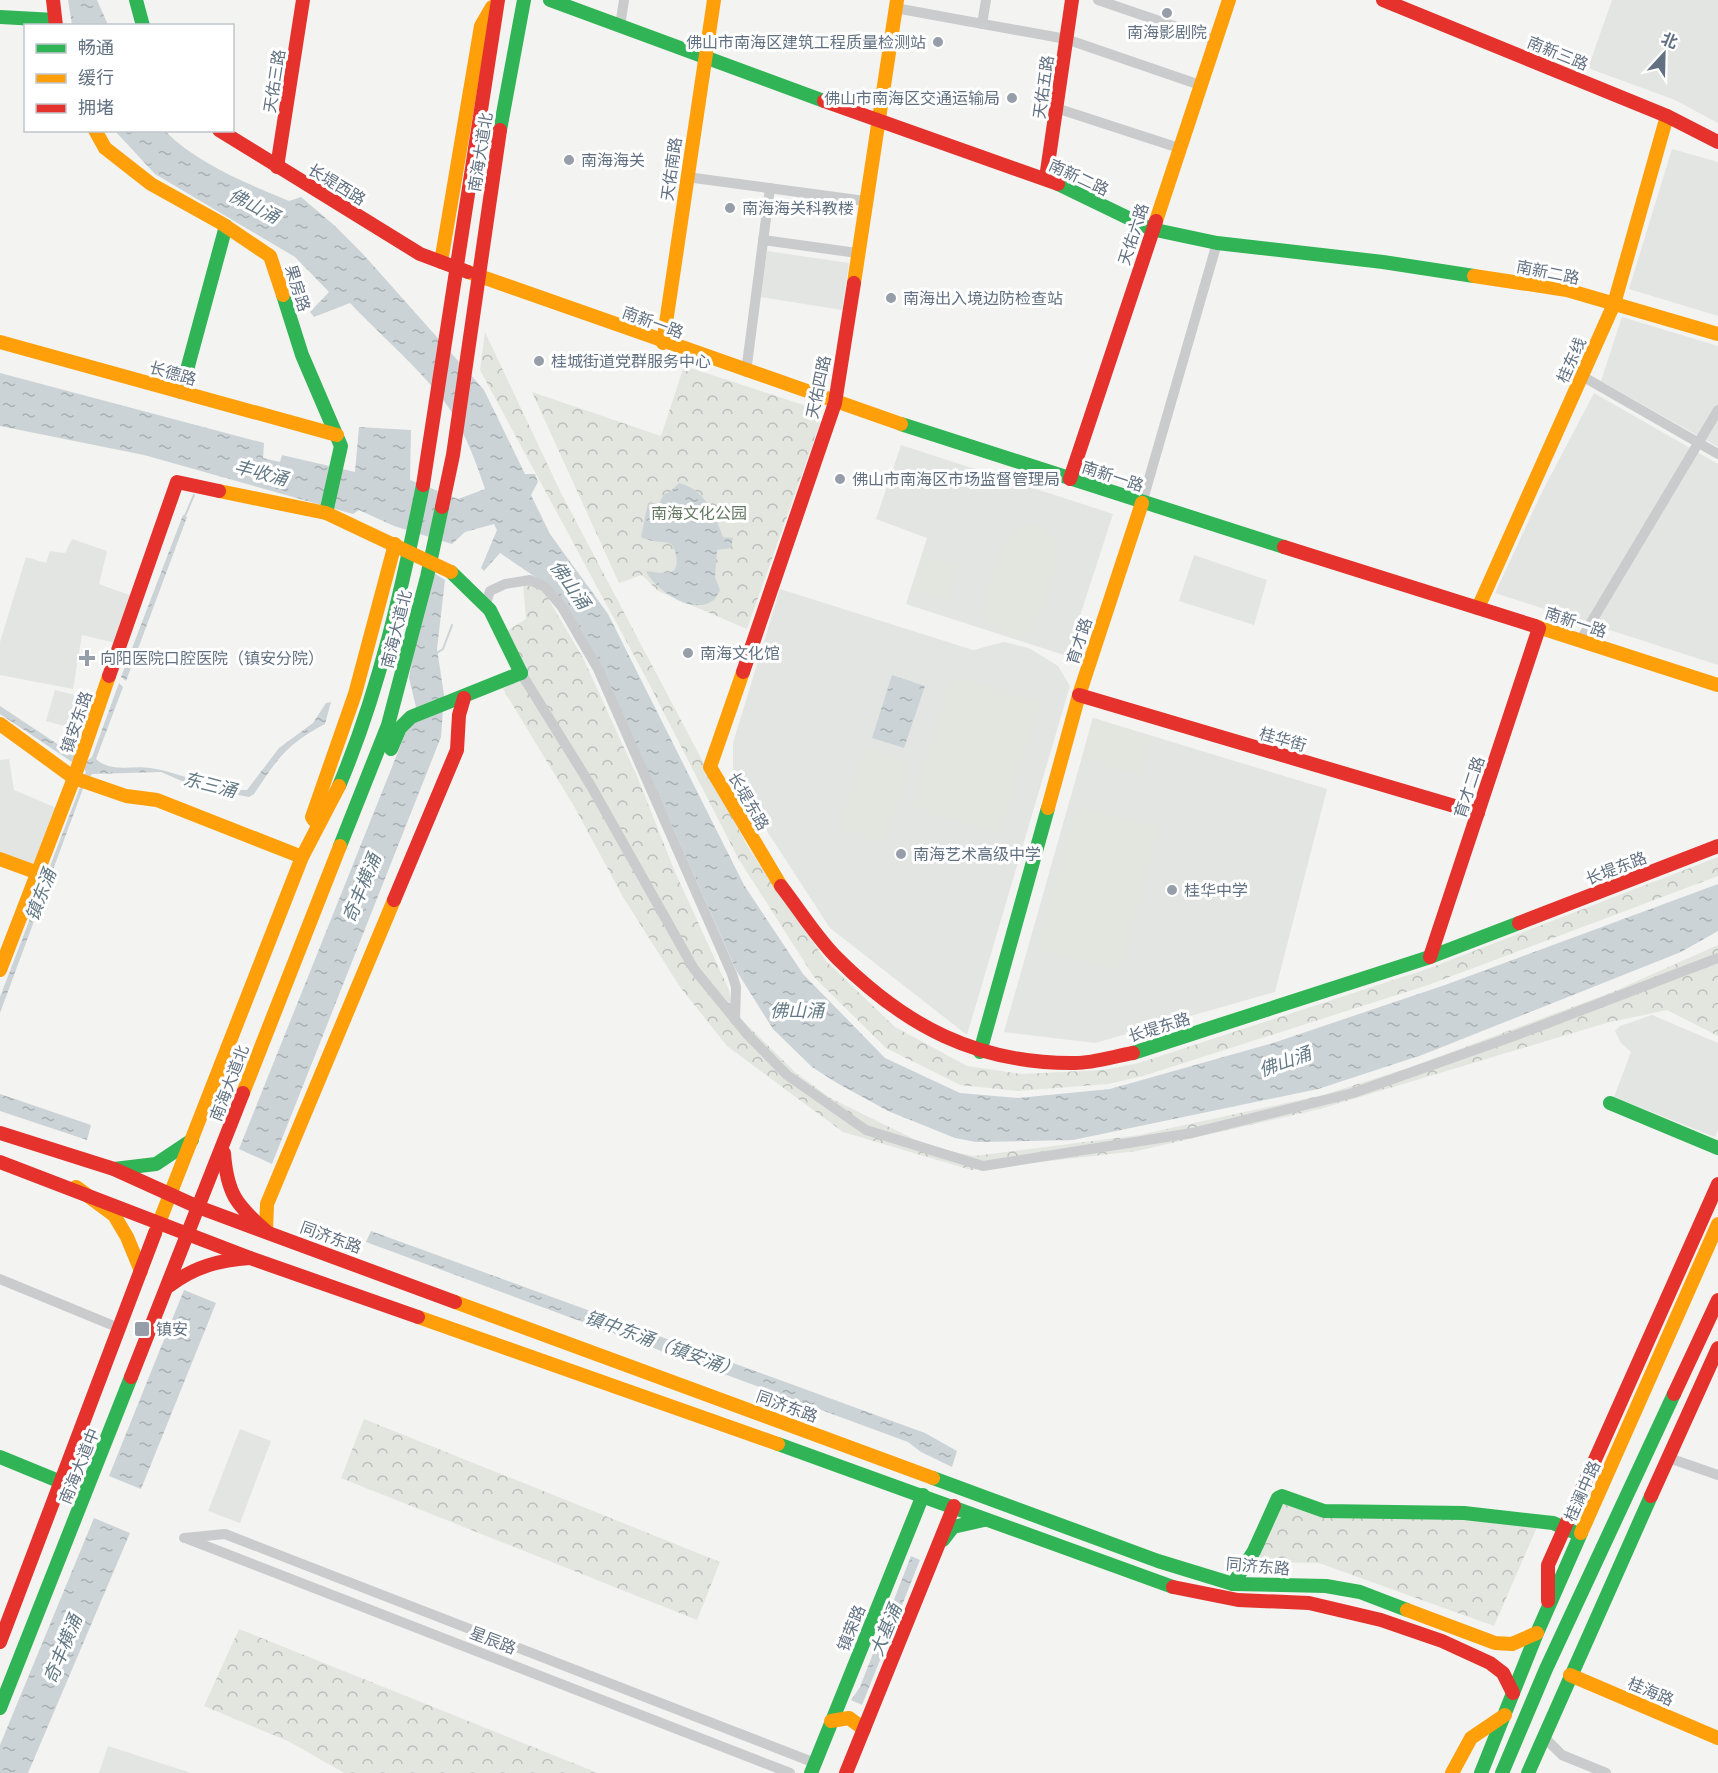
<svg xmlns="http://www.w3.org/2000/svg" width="1718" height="1773" font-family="Quicksand,'Noto Sans SC',sans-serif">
  <defs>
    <pattern id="park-crowns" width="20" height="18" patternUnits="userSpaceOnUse" patternTransform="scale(1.5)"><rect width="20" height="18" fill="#e2e6df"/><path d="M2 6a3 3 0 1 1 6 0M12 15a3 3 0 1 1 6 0" fill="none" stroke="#bbbfba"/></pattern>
    <pattern id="water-ripples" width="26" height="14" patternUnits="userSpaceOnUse" patternTransform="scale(1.5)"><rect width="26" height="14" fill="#cbd3d6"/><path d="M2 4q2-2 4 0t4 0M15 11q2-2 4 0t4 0" fill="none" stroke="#a8b0b3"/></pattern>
  </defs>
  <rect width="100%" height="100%" fill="#f3f3f1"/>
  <!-- built -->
  <g fill="#e3e5e3">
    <polygon points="1612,0 1718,0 1718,123 1675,100 1588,68"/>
    <polygon points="1672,149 1718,162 1718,316 1629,289"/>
    <polygon points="767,251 849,263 842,310 760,297"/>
    <polygon points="1622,317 1718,346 1718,447 1601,381"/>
    <polygon points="1594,393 1718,464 1718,665 1495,593 1542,492"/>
    <polygon points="901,445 1113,514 1067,656 906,604 927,538 876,519"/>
    <polygon points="72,539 107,551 99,584 132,596 116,643 82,635 73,689 0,675 0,642 26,557 46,563 50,551 65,553"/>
    <polygon points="1194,555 1267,580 1254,625 1179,601"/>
    <polygon points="780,589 973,650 1004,642 1029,648 1058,666 1070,686 967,1035 830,928 733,779 733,743"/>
    <polygon points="55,690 75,695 73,703 84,707 79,730 46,721"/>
    <polygon points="1093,718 1327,789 1275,992 1095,1043 1004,1032"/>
    <polygon points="9,759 14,790 57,808 33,865 0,852 0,760"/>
    <polygon points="1652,1015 1718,1043 1718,1129 1715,1137 1614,1097 1631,1052 1621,1043 1615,1031 1620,1026"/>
    <polygon points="240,1429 271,1441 240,1523 208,1511"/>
    <polygon points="108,1746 191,1773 99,1773"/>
  </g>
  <!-- park -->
  <g fill="url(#park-crowns)">
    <polygon points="485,332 561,493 749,849 826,961 895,1027 967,1066 1022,1074 1103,1070 1139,1063 1427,969 1718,857 1718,876 1428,985 1143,1076 1108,1084 1017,1091 960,1085 886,1048 814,977 738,858 644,674 480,370"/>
    <polygon points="684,366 819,410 820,423 747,629 658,591 642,575 619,583 532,392 661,436"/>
    <polygon points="523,583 543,590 583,658 637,776 675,872 729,990 732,1010 796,1073 832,1099 914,1139 947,1151 974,1156 1139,1135 1323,1095 1411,1067 1610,993 1718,945 1718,1036 1667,1010 1606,1023 1320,1109 1137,1151 971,1170 843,1132 727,1046 680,987 623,897 575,808 503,689 526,675 507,631 526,619"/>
    <polygon points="364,1419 720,1562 697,1620 341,1478"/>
    <polygon points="1281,1503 1537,1527 1494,1626 1319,1563 1256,1562"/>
    <polygon points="239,1629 598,1773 344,1773 290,1742 204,1706"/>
  </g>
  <!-- pitch -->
  <g fill="#e2e6df">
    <path d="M1035,526L1046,530L1054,539L1059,555L1038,624L1024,636C1006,636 995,629 984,616C985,598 999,542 1013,532C1019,527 1028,527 1035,526Z"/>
    <polygon points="924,554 959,565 947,601 912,590"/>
    <polygon points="952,675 1039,702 999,834 912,807"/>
    <polygon points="1093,718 1151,736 1140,774 1082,758"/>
    <polygon points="866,747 910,761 884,842 840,828"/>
    <polygon points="1077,806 1158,829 1119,971 1037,948"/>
  </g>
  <!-- water -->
  <g fill="url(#water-ripples)">
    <polygon points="68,0 97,0 108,25 72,25"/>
    <path d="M115,131H165C198,164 246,183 289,201L301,197L335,226L363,254L484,390L525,474H535L538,482L531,495L550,534L608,614L744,885L803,974L885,1058L960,1093L1018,1098L1110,1089L1276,1042L1445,985L1718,884V931L1681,952L1422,1055L1318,1089L1073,1140L976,1142L955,1138L888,1111L837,1083L812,1067L773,1029L736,970L671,823L553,589L500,553L484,571L481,568L497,530L494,524L465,532L452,544L394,526L359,510L353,514L144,455L0,426V373L264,443L263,458L280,462L282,455L355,472L359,427L411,430L410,480L458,499L485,489C477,464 467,439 454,416C434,381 379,334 350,303L314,317L310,312L329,292L295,257L155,174Z"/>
    <path d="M679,483C705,489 714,514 723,537L733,538L731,548L717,550L715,577L720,590C707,624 657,594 646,571C654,572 667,575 673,571C680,568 676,544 669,543C660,541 649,542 641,537L648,503L652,501V505L659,504L664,494L670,492Z"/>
    <polygon points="183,515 187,517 126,681 121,677"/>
    <polygon points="426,568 445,580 437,649 444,695 441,737 272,1164 239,1149 416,707 409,678"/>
    <polygon points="892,675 925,686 904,748 872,738"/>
    <path d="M119,683L123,687L96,759C110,773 133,765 150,768C184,773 212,791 247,790L279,748L313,723L326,703L331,702L325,724C287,744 278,758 254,794L249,797L196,787L161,772L92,774L86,781L82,779L86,772L84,769L87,761L92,757Z"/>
    <polygon points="0,706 77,757 75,764 0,714"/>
    <polygon points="81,785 84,786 0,1013 0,997"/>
    <polygon points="0,1094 91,1125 87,1140 0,1111"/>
    <polygon points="371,1231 925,1433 957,1451 952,1467 921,1452 908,1442 366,1242"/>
    <polygon points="184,1290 216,1303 141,1489 109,1476"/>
    <polygon points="94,1518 130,1533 28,1773 0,1773 0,1745"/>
    <polygon points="911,1556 920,1560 862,1705 851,1700 860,1687"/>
  </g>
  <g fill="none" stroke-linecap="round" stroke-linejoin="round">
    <!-- stream -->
    <g stroke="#cbd3d6" stroke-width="2">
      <polyline points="185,516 194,495"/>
      <polyline points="437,653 443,649 452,625"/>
    </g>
    <!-- street -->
    <g stroke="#cacbcc" stroke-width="10">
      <polyline points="1098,0 1215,40"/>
      <polyline points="895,8 1066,39 1200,85"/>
      <polyline points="982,24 986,0"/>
      <polyline points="620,26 624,0"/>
      <polyline points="1056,108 1179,148"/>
      <polyline points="687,177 865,201"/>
      <polyline points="763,240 857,253"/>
      <polyline points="746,372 770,188"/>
      <polyline points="1582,376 1718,454"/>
      <polyline points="1142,503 1217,243"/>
      <polyline points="485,606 490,591 505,584 530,580 545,587 562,607 598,669 732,974 736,987 735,1020"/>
      <polyline points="1580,641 1718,410"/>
      <polyline points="521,673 591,786 694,969 747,1034 787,1075 866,1130 983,1166 1192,1133 1353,1093 1514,1036 1718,958"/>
      <polyline points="0,1279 119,1328"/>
      <polyline points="1669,1458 1718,1475"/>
      <polyline points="184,1538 225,1534 815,1763"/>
      <polyline points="188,1539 790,1773"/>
      <polyline points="1543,1736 1562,1755 1606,1773"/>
    </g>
    <!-- fast -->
    <g stroke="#30b455" stroke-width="14">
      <polyline points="136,0 143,26"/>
      <polyline points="550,0 824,101"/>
      <polyline points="0,17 55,20"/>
      <polyline points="500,130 524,0"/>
      <polyline points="1058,184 1151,229 1217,243 1383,262 1474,276"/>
      <polyline points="283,295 302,355 341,446 326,513"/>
      <polyline points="181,392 226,226"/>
      <polyline points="901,424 1284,547"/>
      <polyline points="451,572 490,610 521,673"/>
      <polyline points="391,749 400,728 411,717 521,673"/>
      <path d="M339,786C380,689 402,588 423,485"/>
      <polyline points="340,846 388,725 427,577 442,507"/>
      <polyline points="980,1052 1048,808"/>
      <polyline points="1133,1053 1430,957 1519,923"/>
      <polyline points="1610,1103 1718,1148"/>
      <polyline points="114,1169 156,1164 192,1140"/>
      <polyline points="778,1444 1173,1587"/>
      <polyline points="0,1457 61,1482"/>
      <polyline points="933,1478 1158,1561 1233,1584 1326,1586 1360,1592 1407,1610"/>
      <polyline points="943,1540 953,1527 984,1520"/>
      <polyline points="1233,1584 1254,1551 1278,1498 1282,1496 1324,1511 1464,1513 1553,1523 1574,1532"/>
      <polyline points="0,1708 131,1377"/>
      <polyline points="811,1773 923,1495"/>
      <polyline points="1481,1773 1537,1633 1581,1533"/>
      <polyline points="1502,1773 1546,1669 1674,1394"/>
      <polyline points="1528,1773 1651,1496"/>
    </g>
    <!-- slow -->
    <g stroke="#ff9f0a" stroke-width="14">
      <polyline points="95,130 105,148 151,184 221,223 270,256 283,295"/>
      <polyline points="1156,221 1229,0"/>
      <polyline points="441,262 481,26 492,7"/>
      <polyline points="468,272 901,424"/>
      <polyline points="1474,276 1567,290 1718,334"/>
      <polyline points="854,283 897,0"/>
      <polyline points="0,342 337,435"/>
      <polyline points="663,343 714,0"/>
      <polyline points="219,491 326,513 451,572"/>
      <polyline points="1478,608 1614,304 1667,116"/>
      <polyline points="1535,626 1718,685"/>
      <polyline points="743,672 710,767 781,886"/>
      <polyline points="0,724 74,778 126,796 157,800 302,857"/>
      <polyline points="1048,808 1079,695 1142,503"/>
      <polyline points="314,820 312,817 355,694 395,544"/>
      <polyline points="0,859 38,873"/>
      <polyline points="0,970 74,778 109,676"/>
      <polyline points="243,1093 340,846"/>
      <polyline points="76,1187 114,1215 127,1237 141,1271"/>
      <polyline points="266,1231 267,1204 394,900"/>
      <polyline points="155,1233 302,857 339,786"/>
      <polyline points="455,1302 933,1478"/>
      <polyline points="418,1317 778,1444"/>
      <polyline points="1581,1533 1718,1224"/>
      <polyline points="1407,1610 1495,1643 1512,1644 1537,1633"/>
      <polyline points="1570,1675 1718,1738"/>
      <polyline points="831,1721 849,1718 864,1729"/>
      <polyline points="1452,1773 1471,1738 1505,1715"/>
    </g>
    <!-- jam -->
    <g stroke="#e5322d" stroke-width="14">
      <polyline points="53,0 56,26"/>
      <polyline points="1383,0 1667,116 1718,142"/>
      <polyline points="824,101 1058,184"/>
      <polyline points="219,130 420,254 468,272"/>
      <polyline points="277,167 303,0"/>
      <polyline points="1046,178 1072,0"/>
      <polyline points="1070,479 1156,221"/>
      <polyline points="423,485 498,0"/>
      <polyline points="442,507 453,455 500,130"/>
      <polyline points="1284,547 1535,626"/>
      <polyline points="743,672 835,403 854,283"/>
      <polyline points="109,676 177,482 219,491"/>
      <polyline points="1079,695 1478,813"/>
      <path d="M781,886C799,909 816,937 837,958C905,1026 977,1064 1075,1063C1094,1063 1115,1056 1133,1053"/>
      <polyline points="394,900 457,750 459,715 464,698"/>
      <polyline points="1519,923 1718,846"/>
      <polyline points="1430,957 1539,628"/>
      <polyline points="0,1133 114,1169 198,1207 455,1302"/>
      <path d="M224,1153C227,1193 236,1205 266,1231"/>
      <polyline points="0,1162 250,1258 418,1317"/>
      <path d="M169,1286C194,1267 219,1260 250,1258"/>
      <polyline points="131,1377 243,1093"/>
      <polyline points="1674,1394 1718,1300"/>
      <polyline points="1651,1496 1718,1348"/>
      <polyline points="1173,1587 1238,1600 1309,1603 1381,1620 1442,1641 1490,1663 1503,1673 1513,1693"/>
      <polyline points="1548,1601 1548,1565 1718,1184"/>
      <polyline points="0,1642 155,1233"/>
      <polyline points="846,1773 954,1506"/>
    </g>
  </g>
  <!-- markers -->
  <g fill="#959ea9" stroke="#fff" stroke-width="2">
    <circle cx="1167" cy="13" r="6"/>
    <circle cx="938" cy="42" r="6"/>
    <circle cx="1012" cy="98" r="6"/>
    <circle cx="569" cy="160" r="6"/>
    <circle cx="730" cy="208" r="6"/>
    <circle cx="891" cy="298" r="6"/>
    <circle cx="539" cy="361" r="6"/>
    <circle cx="840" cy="479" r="6"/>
    <circle cx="688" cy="653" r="6"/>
    <path d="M84 649h6v6h6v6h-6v6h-6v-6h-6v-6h6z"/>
    <circle cx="901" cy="854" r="6"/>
    <circle cx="1172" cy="890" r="6"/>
    <rect x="134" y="1321" width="16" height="16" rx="3"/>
  </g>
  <g text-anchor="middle" stroke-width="6" stroke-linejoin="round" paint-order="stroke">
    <!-- poi labels -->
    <g font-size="16" fill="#627182" stroke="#fff" text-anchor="start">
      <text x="1167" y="38" text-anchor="middle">南海影剧院</text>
      <text x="926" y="48" text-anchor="end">佛山市南海区建筑工程质量检测站</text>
      <text x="1000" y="104" text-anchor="end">佛山市南海区交通运输局</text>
      <text x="581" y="166">南海海关</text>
      <text x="742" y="214">南海海关科教楼</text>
      <text x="903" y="304">南海出入境边防检查站</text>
      <text x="551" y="367">桂城街道党群服务中心</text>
      <text x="852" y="485">佛山市南海区市场监督管理局</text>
      <text x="700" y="659">南海文化馆</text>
      <text x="100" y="664">向阳医院口腔医院（镇安分院）</text>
      <text x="913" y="860">南海艺术高级中学</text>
      <text x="1184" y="896">桂华中学</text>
      <text x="156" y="1335">镇安</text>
    </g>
    <!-- street labels -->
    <g font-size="16" fill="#627182" stroke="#fff">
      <text transform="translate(1558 53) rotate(22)" y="6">南新三路</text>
      <text transform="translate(274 81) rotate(-81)" y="6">天佑三路</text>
      <text transform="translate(1043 87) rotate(-82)" y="6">天佑五路</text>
      <text transform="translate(480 152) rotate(-81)" y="6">南海大道北</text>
      <text transform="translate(671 169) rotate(-82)" y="6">天佑南路</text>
      <text transform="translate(1079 177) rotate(25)" y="6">南新二路</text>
      <text transform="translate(337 184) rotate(31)" y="6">长堤西路</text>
      <text transform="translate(1133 234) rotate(-72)" y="6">天佑六路</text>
      <text transform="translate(1548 272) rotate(11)" y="6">南新二路</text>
      <text transform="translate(298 288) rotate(72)" y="6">果房路</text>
      <text transform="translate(653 322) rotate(20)" y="6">南新一路</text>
      <text transform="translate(1571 360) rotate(-66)" y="6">桂东线</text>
      <text transform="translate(173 373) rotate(16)" y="6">长德路</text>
      <text transform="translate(818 387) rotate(-78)" y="6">天佑四路</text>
      <text transform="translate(1113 476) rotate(18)" y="6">南新一路</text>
      <text transform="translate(1576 622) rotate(18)" y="6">南新一路</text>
      <text transform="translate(396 629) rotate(-76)" y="6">南海大道北</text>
      <text transform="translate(1079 641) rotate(-72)" y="6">育才路</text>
      <text transform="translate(76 722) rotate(-71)" y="6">镇安东路</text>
      <text transform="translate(1283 739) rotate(16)" y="6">桂华街</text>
      <text transform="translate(1469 787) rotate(-72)" y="6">育才二路</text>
      <text transform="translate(749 801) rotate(60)" y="6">长堤东路</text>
      <text transform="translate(1616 868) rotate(-21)" y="6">长堤东路</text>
      <text transform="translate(1159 1027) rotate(-17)" y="6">长堤东路</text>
      <text transform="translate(229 1083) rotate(-69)" y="6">南海大道北</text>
      <text transform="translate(331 1237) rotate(20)" y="6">同济东路</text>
      <text transform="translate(787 1406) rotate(20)" y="6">同济东路</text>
      <text transform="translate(79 1466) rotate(-68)" y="6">南海大道中</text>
      <text transform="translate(1582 1491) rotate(-66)" y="6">桂澜中路</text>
      <text transform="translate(1258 1566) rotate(5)" y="6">同济东路</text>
      <text transform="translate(851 1628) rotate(-68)" y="6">镇荣路</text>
      <text transform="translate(493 1640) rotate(21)" y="6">星辰路</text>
      <text transform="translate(1651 1691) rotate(23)" y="6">桂海路</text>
    </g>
    <!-- park labels -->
    <g font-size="16" fill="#647961" stroke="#fff">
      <text x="699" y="519">南海文化公园</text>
    </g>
    <!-- water labels -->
    <g font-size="18" font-style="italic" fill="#637a86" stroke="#fff">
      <text transform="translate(254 206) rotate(27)" y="6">佛山涌</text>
      <text transform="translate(261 473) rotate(15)" y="6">丰收涌</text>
      <text transform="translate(570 585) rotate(55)" y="6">佛山涌</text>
      <text transform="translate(210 785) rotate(14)" y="6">东三涌</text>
      <text transform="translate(362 888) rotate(-68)" y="6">奇丰横涌</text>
      <text transform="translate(41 895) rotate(-69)" y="6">镇东涌</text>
      <text x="797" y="1017">佛山涌</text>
      <text transform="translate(1285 1062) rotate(-20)" y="6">佛山涌</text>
      <text transform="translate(662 1344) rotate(20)" y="6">镇中东涌（镇安涌）</text>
      <text transform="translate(886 1630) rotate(-68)" y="6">大基涌</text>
      <text transform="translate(63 1649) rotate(-68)" y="6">奇丰横涌</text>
    </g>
  </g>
  <!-- legend -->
  <rect x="24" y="24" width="210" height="108" fill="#ffffff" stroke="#c0c6cd" stroke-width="1.5"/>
  <rect x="36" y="44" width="30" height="9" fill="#30b455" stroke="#c0c6cd" stroke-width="1.5"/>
  <text x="78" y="54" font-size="18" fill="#627182">畅通</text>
  <rect x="36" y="74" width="30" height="9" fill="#ff9f0a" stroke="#c0c6cd" stroke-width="1.5"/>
  <text x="78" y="84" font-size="18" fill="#627182">缓行</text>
  <rect x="36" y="104" width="30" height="9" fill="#e5322d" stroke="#c0c6cd" stroke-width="1.5"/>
  <text x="78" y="114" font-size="18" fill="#627182">拥堵</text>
  <!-- north arrow -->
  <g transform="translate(1664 54) rotate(22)" stroke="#ffffff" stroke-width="4.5" paint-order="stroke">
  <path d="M0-4.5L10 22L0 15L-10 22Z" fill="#627182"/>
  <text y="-9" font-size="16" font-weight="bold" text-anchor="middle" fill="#627182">北</text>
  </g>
</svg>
